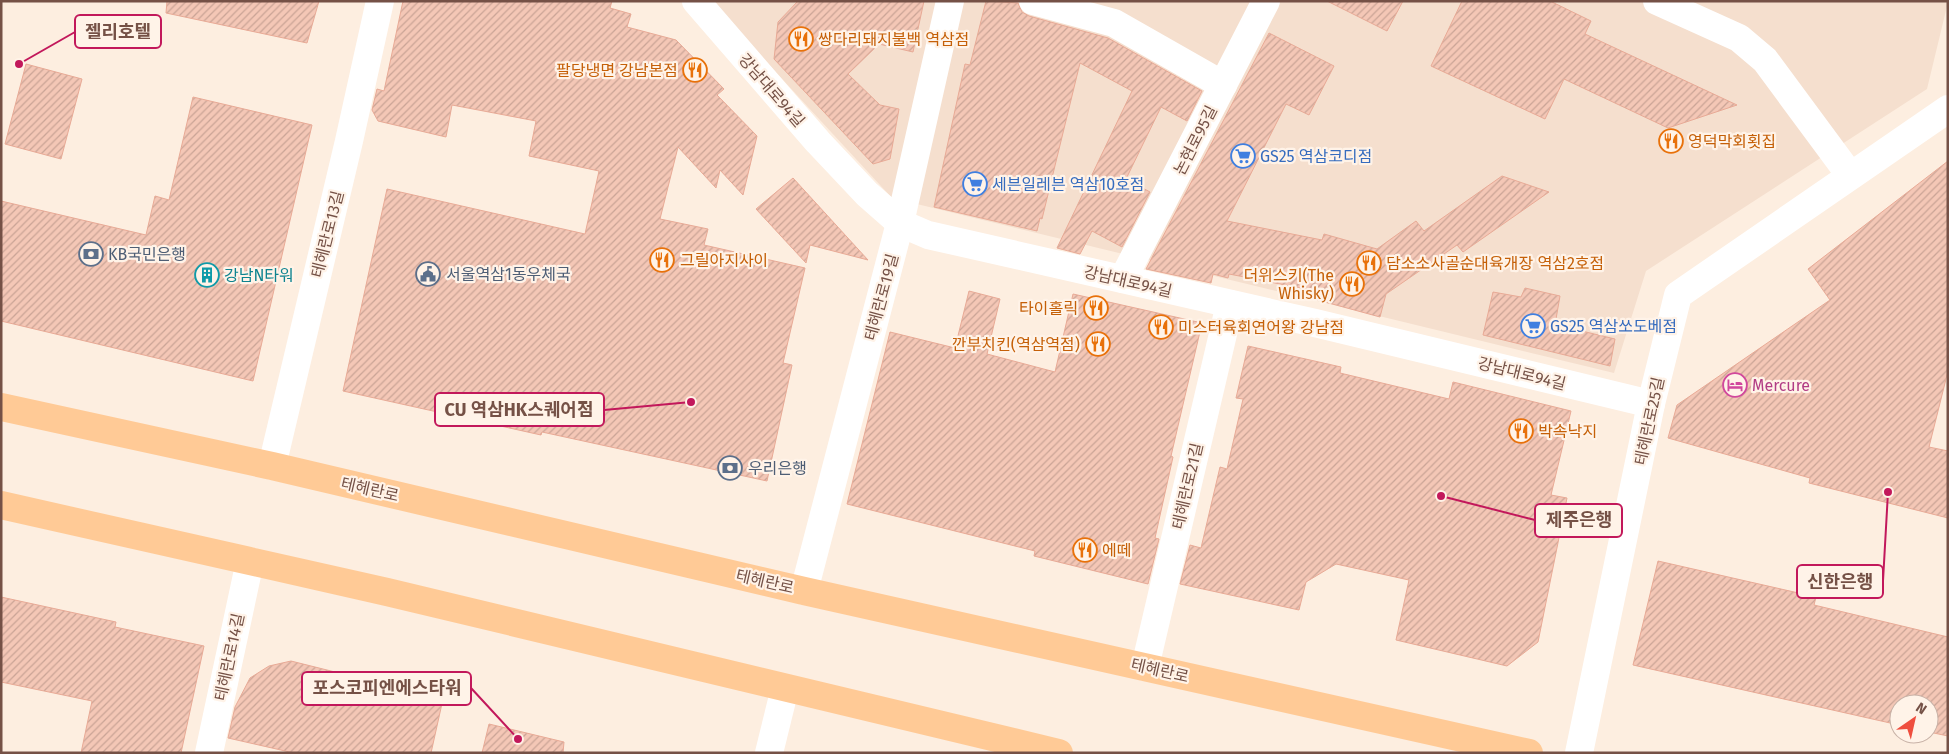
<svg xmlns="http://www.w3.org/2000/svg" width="1949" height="754" font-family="'Fira Sans','Noto Sans KR',sans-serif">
  <defs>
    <pattern id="building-hatch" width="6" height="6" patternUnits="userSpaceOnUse" patternTransform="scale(1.25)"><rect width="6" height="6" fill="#f4c7b6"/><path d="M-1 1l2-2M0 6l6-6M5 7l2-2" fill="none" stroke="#caa496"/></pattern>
  </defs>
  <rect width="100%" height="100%" fill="#fdeee0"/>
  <!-- residential -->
  <polygon fill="#f5dfce" points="710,1 1948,1 1948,2 1927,89 1646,271 1614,373 892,198"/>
  <!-- building -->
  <g fill="url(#building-hatch)" stroke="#e8aa96">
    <polygon points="167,1 319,1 307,43 166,13"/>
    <polygon points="403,1 612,1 610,8 631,14 627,27 676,40 724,89 717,95 757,136 743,195 720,170 716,188 678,147 660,219 708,229 704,245 805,268 783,363 792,365 767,481 542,432 541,435 343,391 387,189 585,234 599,171 529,156 536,121 452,105 446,137 378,121 372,110 377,89 384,91"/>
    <polygon points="798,1 924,1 913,52 879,44 848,74 880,105 899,109 890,159 873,164 774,59 778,22"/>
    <polygon points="986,1 1018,3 1022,12 1029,16 1108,38 1202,91 1187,121 1161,107 1126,179 1150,192 1122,247 1092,231 1080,254 1057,248 1132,91 1080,63 1042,219 1040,218 1037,231 934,207 965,64 970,65"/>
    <polygon points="1327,1 1403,1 1387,31"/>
    <polygon points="1462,1 1550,1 1591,21 1585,34 1737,105 1668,128 1564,79 1545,119 1431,66"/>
    <polygon points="1269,33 1334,66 1309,115 1286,104 1227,221 1322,240 1324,234 1377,249 1416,221 1424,231 1502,176 1549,192 1463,252 1457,245 1386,294 1380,317 1314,299 1316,291 1229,274 1228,278 1213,274 1211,283 1146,269"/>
    <polygon points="26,64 82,79 61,159 5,144"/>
    <polygon points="193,97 312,125 253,381 1,321 1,201 146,235 155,196 169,200"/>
    <polygon points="1948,161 1948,371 1929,447 1948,451 1948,518 1809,483 1810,478 1668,438 1677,405 1830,300 1808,269"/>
    <polygon points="793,178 868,260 810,245 806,263 756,209"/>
    <polygon points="1525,288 1560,296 1556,319 1563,320 1561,326 1615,339 1610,366 1483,335 1493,292 1521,297"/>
    <polygon points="969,291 1000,299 987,354 1055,372 1073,294 1202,323 1171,456 1173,457 1155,538 1159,539 1148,584 1034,556 1035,551 847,504 890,332 955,348"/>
    <polygon points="1248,346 1341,367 1340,373 1449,399 1453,382 1571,411 1551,495 1567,498 1538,642 1507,666 1396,640 1409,580 1336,564 1306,582 1299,610 1180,584 1190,545 1201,548 1220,467 1227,469 1243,399 1236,398"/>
    <polygon points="1658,561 1816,597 1814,605 1948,637 1948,736 1929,732 1929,704 1899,704 1899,725 1633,665"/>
    <polygon points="1,597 116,622 115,627 204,646 181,753 81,753 92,701 1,682"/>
    <polygon points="291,661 443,699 431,753 294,753 228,738 235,707 250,678 269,666"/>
    <polygon points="489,724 564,742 563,753 482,753"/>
  </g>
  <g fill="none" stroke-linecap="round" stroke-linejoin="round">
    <!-- minor -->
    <g stroke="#fff" stroke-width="28">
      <polyline points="696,1 818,142 867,194 900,223 928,235 1315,323 1651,404"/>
      <polyline points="1033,1 1114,23 1223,85"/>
      <polyline points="1657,1 1739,38 1765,60 1850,175"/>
      <polyline points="1123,279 1266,1"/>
      <polyline points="272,466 349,141 380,1"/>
      <polyline points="804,591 900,223 950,1"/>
      <polyline points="1145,667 1230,304"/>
      <polyline points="209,753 250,561"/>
      <polyline points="769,753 785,688"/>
    </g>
    <!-- tertiary -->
    <polyline stroke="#fff" stroke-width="28" points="1579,753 1651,404 1678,295 1948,109"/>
    <!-- primary -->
    <g stroke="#ffca96" stroke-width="28">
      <polyline points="1,407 272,466 804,591 1529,753"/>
      <polyline points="1,505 387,592 1059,753"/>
    </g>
  </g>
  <!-- icons -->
  <defs>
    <g id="restaurant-ring" transform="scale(1.25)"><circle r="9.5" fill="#fff3e8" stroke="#e8710a" stroke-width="1.5"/><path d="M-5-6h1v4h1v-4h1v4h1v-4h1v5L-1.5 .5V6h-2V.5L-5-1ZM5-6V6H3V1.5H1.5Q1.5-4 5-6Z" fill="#e8710a"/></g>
    <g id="supermarket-ring" transform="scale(1.25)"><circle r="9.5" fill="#fff3e8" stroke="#3f7fe0" stroke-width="1.5"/><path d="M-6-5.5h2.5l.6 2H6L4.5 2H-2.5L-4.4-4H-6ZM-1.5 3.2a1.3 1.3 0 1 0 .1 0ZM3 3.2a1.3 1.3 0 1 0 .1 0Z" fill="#3f7fe0"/></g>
    <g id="bank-ring" transform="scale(1.25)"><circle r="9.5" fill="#fff3e8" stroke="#5c6f8a" stroke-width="1.5"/><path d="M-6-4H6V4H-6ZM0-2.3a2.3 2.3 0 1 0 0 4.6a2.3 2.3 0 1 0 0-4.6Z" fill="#5c6f8a"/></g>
    <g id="civic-ring" transform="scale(1.25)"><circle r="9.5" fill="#fff3e8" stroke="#5c6f8a" stroke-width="1.5"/><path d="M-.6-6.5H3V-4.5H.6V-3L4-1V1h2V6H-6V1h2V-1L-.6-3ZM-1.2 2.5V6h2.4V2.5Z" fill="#5c6f8a"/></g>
    <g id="building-ring" transform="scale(1.25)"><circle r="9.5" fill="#fff3e8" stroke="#0f9aa8" stroke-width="1.5"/><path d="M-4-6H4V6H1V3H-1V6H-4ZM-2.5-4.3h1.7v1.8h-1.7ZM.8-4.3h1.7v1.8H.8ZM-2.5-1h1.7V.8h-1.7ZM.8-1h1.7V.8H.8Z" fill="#0f9aa8"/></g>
    <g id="hotel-ring" transform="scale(1.25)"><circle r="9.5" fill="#fff3e8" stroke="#d1479c" stroke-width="1.5"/><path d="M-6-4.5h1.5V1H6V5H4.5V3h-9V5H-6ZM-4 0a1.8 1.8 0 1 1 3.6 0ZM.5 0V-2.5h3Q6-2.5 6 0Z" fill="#d1479c"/></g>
  </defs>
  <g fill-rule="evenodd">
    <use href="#restaurant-ring" x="801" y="39"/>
    <use href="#restaurant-ring" x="695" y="70"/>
    <use href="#restaurant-ring" x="1671" y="141"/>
    <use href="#supermarket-ring" x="1243" y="156"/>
    <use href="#supermarket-ring" x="975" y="184"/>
    <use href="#bank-ring" x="91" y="254"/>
    <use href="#restaurant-ring" x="662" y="260"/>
    <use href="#restaurant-ring" x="1369" y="263"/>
    <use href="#civic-ring" x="428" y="274"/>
    <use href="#building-ring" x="207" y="275"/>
    <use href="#restaurant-ring" x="1352" y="284"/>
    <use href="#restaurant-ring" x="1096" y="308"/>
    <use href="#supermarket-ring" x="1533" y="326"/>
    <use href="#restaurant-ring" x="1161" y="327"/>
    <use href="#restaurant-ring" x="1098" y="344"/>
    <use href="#hotel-ring" x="1735" y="385"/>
    <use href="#restaurant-ring" x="1521" y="431"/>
    <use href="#bank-ring" x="730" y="468"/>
    <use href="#restaurant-ring" x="1085" y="550"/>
  </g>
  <g text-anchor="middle" stroke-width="4.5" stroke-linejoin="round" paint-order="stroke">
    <!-- food labels -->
    <g font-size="16" fill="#c56008" stroke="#fff3e8" text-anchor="start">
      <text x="818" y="45">쌍다리돼지불백 역삼점</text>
      <text x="678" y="76" text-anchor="end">팔당냉면 강남본점</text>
      <text x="1688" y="147">영덕막회횟집</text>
      <text x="680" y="266">그릴아지사이</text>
      <text x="1386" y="269">담소소사골순대육개장 역삼2호점</text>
      <text x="1334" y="281" text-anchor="end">더위스키(The<tspan x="1334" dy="18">Whisky)</tspan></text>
      <text x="1078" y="314" text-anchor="end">타이홀릭</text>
      <text x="1178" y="333">미스터육회연어왕 강남점</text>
      <text x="1080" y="350" text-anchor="end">깐부치킨(역삼역점)</text>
      <text x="1538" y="437">박속낙지</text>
      <text x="1102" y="556">에떼</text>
    </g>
    <!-- street labels -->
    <g font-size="16" fill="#755146" stroke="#fff3e8">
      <text transform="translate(772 90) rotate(49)" y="6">강남대로94길</text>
      <text transform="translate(1195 140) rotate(-63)" y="6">논현로95길</text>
      <text transform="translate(327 234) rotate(-76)" y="6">테헤란로13길</text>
      <text transform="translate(1128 281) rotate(13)" y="6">강남대로94길</text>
      <text transform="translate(881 297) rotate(-75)" y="6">테헤란로19길</text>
      <text transform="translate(1522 373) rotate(14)" y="6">강남대로94길</text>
      <text transform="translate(1649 421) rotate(-78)" y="6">테헤란로25길</text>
      <text transform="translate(1187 486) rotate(-77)" y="6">테헤란로21길</text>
      <text transform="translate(370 489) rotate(13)" y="6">테헤란로</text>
      <text transform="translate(765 581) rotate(13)" y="6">테헤란로</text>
      <text transform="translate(229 657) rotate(-78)" y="6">테헤란로14길</text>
      <text transform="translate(1160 670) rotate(13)" y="6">테헤란로</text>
    </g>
    <!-- shop labels -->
    <g font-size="16" fill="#366cbe" stroke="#fff3e8" text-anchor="start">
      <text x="1260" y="162">GS25 역삼코디점</text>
      <text x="992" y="190">세븐일레븐 역삼10호점</text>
      <text x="1550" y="332">GS25 역삼쏘도베점</text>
    </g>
    <!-- service labels -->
    <g font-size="16" fill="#4e5e75" stroke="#fff3e8" text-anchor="start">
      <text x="108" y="260">KB국민은행</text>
      <text x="446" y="280">서울역삼1동우체국</text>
      <text x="748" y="474">우리은행</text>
    </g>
    <!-- culture labels -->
    <g font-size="16" fill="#0d838f" stroke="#fff3e8" text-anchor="start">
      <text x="224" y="281">강남N타워</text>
    </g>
    <!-- hotel labels -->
    <g font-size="16" fill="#b23c85" stroke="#fff3e8" text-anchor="start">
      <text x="1752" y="391">Mercure</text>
    </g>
  </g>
  <!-- callouts -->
  <path fill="none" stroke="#c2185b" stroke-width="2" d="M19 64L75 32M691 402L604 410M1441 496L1535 520M1888 492L1883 581M518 739L471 688"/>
  <g fill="#c2185b" stroke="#fff3e8" stroke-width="2">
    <circle cx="19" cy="64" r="5"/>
    <circle cx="691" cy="402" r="5"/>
    <circle cx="1441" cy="496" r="5"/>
    <circle cx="1888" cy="492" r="5"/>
    <circle cx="518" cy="739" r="5"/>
  </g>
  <g fill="#fff3e8" stroke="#c2185b" stroke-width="2">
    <rect x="75" y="15" width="86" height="33" rx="5"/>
    <rect x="435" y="393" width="169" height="33" rx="5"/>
    <rect x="1535" y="504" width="87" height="33" rx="5"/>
    <rect x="1797" y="565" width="86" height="33" rx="5"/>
    <rect x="302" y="672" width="169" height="33" rx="5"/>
  </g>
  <g font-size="18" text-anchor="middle" font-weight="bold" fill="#755146">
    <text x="118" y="38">젤리호텔</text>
    <text x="519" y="416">CU 역삼HK스퀘어점</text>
    <text x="1579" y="526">제주은행</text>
    <text x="1840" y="588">신한은행</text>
    <text x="387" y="694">포스코피엔에스타워</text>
  </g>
  <!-- border -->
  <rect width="1949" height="754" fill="none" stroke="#755146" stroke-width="5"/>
  <!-- north arrow -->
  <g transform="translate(1914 719) rotate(34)"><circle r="24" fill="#fff3e8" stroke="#c8b2a7"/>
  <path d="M0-4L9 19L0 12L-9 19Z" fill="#ef4e3e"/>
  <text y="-8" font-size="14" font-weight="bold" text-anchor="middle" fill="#755146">N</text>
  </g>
</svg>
